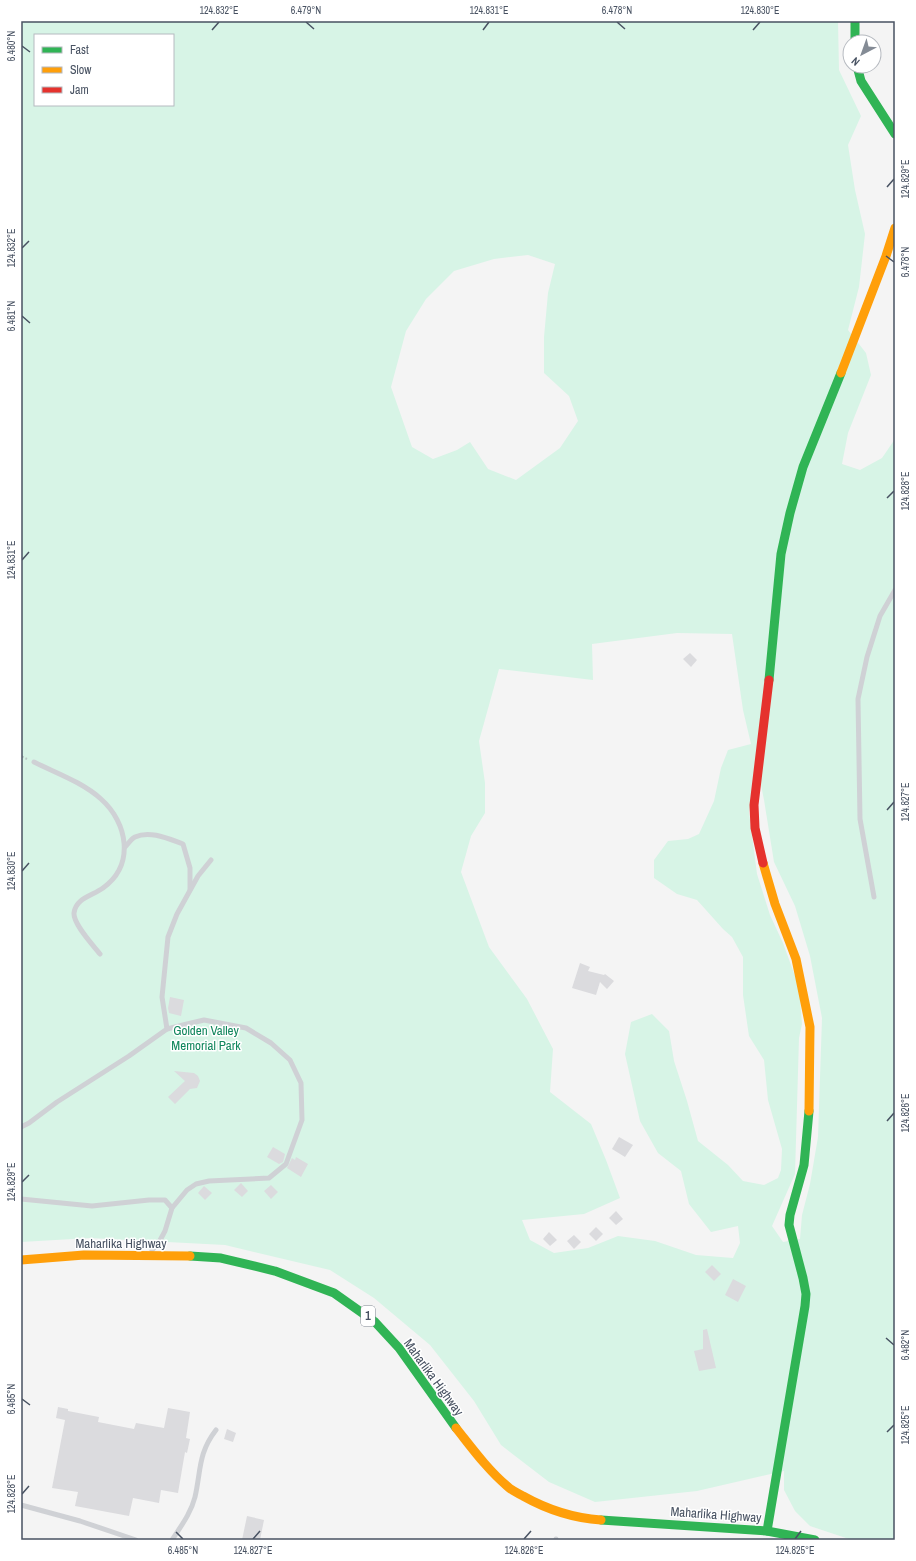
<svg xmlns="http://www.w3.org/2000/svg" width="916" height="1561" font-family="'Archivo Narrow',sans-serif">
  <rect width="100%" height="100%" fill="#f4f4f4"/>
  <!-- green -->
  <path fill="#d7f4e6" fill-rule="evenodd" d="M21,21H838L839,70L861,116L848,145L855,190L865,234L859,287L848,330L866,353L871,375L848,433L842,464L860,470L882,458L895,439V1540H852L810,1526L795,1511L784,1490V1471L697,1491L595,1502L549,1482L501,1445L474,1401L430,1345L374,1298L330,1270L225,1245L90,1238L21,1242ZM35,35H173V105H35ZM528,255L555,264L548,293L544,337V373L569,396L578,421L560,448L516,480L488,469L470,442L457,450L433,459L412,447L391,387L406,331L426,299L454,271L494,259ZM677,633L732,634L743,710L751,744L728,750L721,768L714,801L699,834L688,839L668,841L654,860V878L677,894L697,900L723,929L732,937L743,957V995L749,1036L764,1060L768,1100L782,1149L781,1170L778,1178L764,1185L743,1181L728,1165L698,1141L687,1101L674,1061L669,1031L652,1014L631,1022L625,1054L640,1121L658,1153L681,1171L689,1204L711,1232L738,1226L740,1243L733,1258L696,1255L655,1241L618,1236L588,1248L554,1253L530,1240L522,1220L584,1214L620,1198L606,1160L591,1124L550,1092L553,1049L527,999L489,947L461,872L471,836L485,813V783L479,741L499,669L593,680L592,644ZM758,770L764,800L774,862L795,906L810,956L822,1018L818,1137L810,1184L802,1215L800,1239L783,1242L772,1226L795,1174L799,1038L802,1024L799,987L783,943L770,915L757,874L749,812Z"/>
  <!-- building -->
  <g fill="#dbdbde">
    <polygon points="690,653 697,660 691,667 683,659"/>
    <polygon points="580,963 590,967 588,971 604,975 605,974 614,981 607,989 600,982 596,995 572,988"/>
    <polygon points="170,997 184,1000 181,1016 169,1013 168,1008"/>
    <polygon points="174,1071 194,1073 198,1076 200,1081 197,1088 190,1089 175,1104 168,1097 185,1081"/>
    <polygon points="619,1137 633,1145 625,1157 612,1149"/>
    <polygon points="273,1147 285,1154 283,1162 279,1164 267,1157"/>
    <polygon points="296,1157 308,1164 301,1177 287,1168 292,1158 295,1160"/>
    <polygon points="241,1183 248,1191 242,1197 234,1190"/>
    <polygon points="271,1185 278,1192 271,1199 264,1191"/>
    <polygon points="204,1186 212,1193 205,1200 198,1193"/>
    <polygon points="616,1211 623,1219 616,1225 609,1218"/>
    <polygon points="596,1227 603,1234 596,1241 589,1234"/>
    <polygon points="549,1232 557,1240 550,1246 543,1239"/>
    <polygon points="574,1235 581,1242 574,1249 567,1241"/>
    <polygon points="712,1265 721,1274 714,1281 705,1272"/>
    <polygon points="733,1279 746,1286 738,1302 725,1295"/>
    <polygon points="707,1329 716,1368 699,1371 694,1351 703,1349 703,1330"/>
    <polygon points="58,1407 68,1409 68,1411 99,1417 98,1422 134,1429 136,1423 164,1428 168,1408 190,1412 186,1438 190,1439 187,1453 185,1452 178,1493 161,1490 159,1503 133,1498 129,1516 75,1506 78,1492 52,1488 65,1420 56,1418"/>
    <polygon points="227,1429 236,1433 233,1442 224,1439"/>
    <polygon points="247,1516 264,1520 260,1540 242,1540"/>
  </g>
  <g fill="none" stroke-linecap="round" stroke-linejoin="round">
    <!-- path -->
    <polyline stroke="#bbc8c6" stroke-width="2" stroke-dasharray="3 2" stroke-linecap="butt" points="21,756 27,759"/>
    <!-- lane -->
    <g stroke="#cfd1d5" stroke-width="5">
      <path d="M34,762C56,773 82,782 101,799C128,823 135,865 103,888C92,896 76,898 74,913C73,924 93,945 100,954"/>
      <path d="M125,847C128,844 131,839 135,837C150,830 169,839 183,844L190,868V889"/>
      <polyline points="874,897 860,819 858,699 867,657 880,616 895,590"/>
      <polyline points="167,1029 162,997 168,937 177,914 198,876 211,860"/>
      <polyline points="21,1127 29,1123 57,1102 129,1056 167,1029 183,1025 204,1020 246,1028 271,1043 290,1060 301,1083 302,1120 286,1164 269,1178 209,1181 196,1184 187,1190 172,1208 165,1231 158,1244 152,1250"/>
      <polyline points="21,1199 92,1206 149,1200 165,1200 172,1208"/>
      <polyline points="21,1505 80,1521 136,1540"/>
      <polyline points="556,1539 556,1540"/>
      <path d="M172,1540C181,1526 191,1513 195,1497C201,1471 198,1453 216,1430"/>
    </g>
    <!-- fast -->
    <g stroke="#30b455" stroke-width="9">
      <polyline points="855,21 855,42"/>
      <polyline points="857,66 861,81 895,134"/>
      <polyline points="769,680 781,554 790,513 803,467 841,373"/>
      <polyline points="190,1256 221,1258 275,1271 334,1293 375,1322 399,1348 456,1428"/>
      <polyline points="601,1520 767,1531 815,1540"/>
      <polyline points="767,1531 805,1306 806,1294 803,1278 789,1225 790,1215 804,1165 809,1111"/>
    </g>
    <!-- slow -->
    <g stroke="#ff9f0a" stroke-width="9">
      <polyline points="841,373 886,256 895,228"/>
      <polyline points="763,863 775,904 796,959 810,1027 809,1111"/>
      <polyline points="21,1260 84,1255 190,1256"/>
      <path d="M456,1428C472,1448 487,1469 507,1486C511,1490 517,1493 523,1496C548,1510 572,1518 601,1520"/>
    </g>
    <!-- jam -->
    <polyline stroke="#e5322d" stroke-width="9" points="763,863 755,828 754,805 769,680"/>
  </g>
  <!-- ticks -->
  <path fill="none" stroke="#485262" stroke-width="1.5" d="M306,22L314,29M617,22L625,29M212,30L219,22M483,30L489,22M753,30L760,22M22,46L30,52M887,187L894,179M22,248L29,241M886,256L894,262M22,316L30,323M887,498L894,491M22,560L29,552M887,810L894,802M22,871L29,863M887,1121L894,1113M22,1182L29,1175M886,1338L894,1345M22,1399L30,1405M887,1432L894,1425M22,1494L29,1486M176,1532L183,1539M253,1539L260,1531M524,1539L531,1531M795,1539L801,1531"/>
  <g text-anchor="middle" stroke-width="3" stroke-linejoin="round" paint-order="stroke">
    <!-- shield labels -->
    <rect fill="#fff" stroke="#7f8691" stroke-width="1" x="361" y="1306" width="14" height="20" rx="3"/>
    <g font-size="12" font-weight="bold" fill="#485262">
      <text x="368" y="1320">1</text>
    </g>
    <!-- park labels -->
    <g font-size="13" fill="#10865c" stroke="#fff">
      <text x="206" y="1035">Golden Valley<tspan x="206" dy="15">Memorial Park</tspan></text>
    </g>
    <!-- street labels -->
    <g font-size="13" fill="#485262" stroke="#fff">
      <text x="121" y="1248">Maharlika Highway</text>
      <text transform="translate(434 1377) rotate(54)" y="5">Maharlika Highway</text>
      <text transform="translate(716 1514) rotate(4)" y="5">Maharlika Highway</text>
    </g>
  </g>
  <!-- border -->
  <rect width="916" height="1561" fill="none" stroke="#ffffff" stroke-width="44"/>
  <!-- legend -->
  <rect x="34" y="34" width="140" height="72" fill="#ffffff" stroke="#b6bac0"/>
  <rect x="42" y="47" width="20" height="6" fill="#30b455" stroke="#b6bac0"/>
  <text x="70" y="54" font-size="12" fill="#485262">Fast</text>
  <rect x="42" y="67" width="20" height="6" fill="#ff9f0a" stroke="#b6bac0"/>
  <text x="70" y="74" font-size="12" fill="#485262">Slow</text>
  <rect x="42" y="87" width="20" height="6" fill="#e5322d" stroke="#b6bac0"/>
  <text x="70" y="94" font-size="12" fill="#485262">Jam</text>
  <!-- north arrow -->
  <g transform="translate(862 54) rotate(221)"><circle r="19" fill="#ffffff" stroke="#b6bac0"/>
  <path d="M0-3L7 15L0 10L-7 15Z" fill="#848b95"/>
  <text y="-6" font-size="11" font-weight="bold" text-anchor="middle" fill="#485262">N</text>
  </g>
  <rect x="22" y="22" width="872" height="1517" fill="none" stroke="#485262" stroke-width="1.5"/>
  <g font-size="10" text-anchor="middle" fill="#485262">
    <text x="219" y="14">124.832°E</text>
    <text x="306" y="14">6.479°N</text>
    <text x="489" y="14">124.831°E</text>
    <text x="617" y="14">6.478°N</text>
    <text x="760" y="14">124.830°E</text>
    <text transform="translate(11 46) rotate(-90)" y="4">6.480°N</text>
    <text transform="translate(905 179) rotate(-90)" y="4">124.829°E</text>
    <text transform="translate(11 248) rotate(-90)" y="4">124.832°E</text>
    <text transform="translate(905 262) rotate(-90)" y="4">6.478°N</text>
    <text transform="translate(11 316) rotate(-90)" y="4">6.481°N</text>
    <text transform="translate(905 491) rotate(-90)" y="4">124.828°E</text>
    <text transform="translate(11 560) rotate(-90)" y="4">124.831°E</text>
    <text transform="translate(905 802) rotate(-90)" y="4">124.827°E</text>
    <text transform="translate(11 871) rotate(-90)" y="4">124.830°E</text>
    <text transform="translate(905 1113) rotate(-90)" y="4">124.826°E</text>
    <text transform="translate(11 1182) rotate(-90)" y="4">124.829°E</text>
    <text transform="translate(905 1345) rotate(-90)" y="4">6.482°N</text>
    <text transform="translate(11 1399) rotate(-90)" y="4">6.485°N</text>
    <text transform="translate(905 1425) rotate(-90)" y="4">124.825°E</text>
    <text transform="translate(11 1494) rotate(-90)" y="4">124.828°E</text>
    <text x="183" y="1554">6.485°N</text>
    <text x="253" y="1554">124.827°E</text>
    <text x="524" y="1554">124.826°E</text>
    <text x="795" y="1554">124.825°E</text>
  </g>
</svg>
